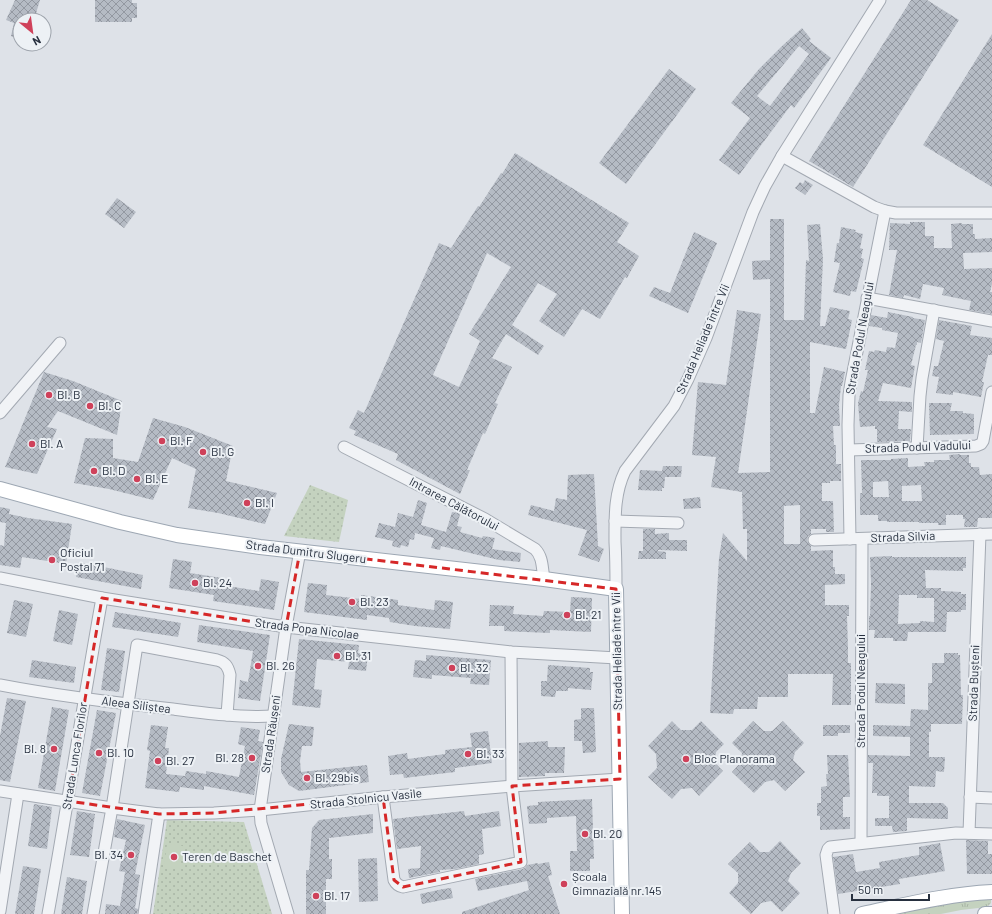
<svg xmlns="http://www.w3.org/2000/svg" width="992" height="914" font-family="Barlow,sans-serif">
  <defs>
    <pattern id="grass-tufts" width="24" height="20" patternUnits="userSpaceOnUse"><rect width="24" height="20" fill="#c4d2bf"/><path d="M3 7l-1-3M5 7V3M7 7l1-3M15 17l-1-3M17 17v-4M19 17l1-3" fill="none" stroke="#a8b5a5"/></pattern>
    <pattern id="park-dots" width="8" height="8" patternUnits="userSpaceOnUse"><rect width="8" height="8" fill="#c4d2bf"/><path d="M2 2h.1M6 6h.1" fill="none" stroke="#a8b5a5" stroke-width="1.8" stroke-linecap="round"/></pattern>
    <pattern id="building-cross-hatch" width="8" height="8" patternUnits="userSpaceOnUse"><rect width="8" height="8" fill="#b5bbc4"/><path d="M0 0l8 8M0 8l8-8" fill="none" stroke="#9398a1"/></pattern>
  </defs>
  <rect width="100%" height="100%" fill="#dee2e8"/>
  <!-- grass -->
  <polygon fill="url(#grass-tufts)" points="963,899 991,899 991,903 987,907 961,910 941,914 888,914"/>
  <!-- park -->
  <g fill="url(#park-dots)">
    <polygon points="310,485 348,500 339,542 284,536"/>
    <polygon points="167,820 244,822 272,914 153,914"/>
  </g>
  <!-- garden -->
  <polygon fill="#c4d2bf" points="167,844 183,846 180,869 164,867"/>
  <!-- building -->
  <g fill="url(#building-cross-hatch)" fill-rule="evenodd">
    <polygon points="15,0 40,0 34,20 20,20 20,39 11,36 14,23 6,20"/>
    <polygon points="95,0 132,0 132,3 137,3 137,18 132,18 132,22 95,22"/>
    <polygon points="911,0 927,0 959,20 853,187 809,161"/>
    <path d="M802,28L811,39L809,41L831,58L794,108L791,105L739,175L719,160L750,118L731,103L759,69L782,46ZM799,46L809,54L770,106L757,96Z"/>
    <polygon points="992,34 992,187 923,145"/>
    <polygon points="669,69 696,89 626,184 599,163"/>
    <path d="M515,153L629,223L617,242L639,256L627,278L625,277L600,319L582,309L564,337L539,321L557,294L538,283L512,325L544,346L538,355L506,334L492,358L512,367L495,403L498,404L485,434L483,433L467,470H470L460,494L396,460L398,454L354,435L356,431L349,428L358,410L364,413L439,243L451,248L478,206L479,207L501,173L502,174ZM487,253L511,267L469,334L480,341L459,387L433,375Z"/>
    <polygon points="805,180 813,185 805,195 795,188 800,182 803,184"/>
    <polygon points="117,198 136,212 124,228 105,214"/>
    <path d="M770,219H784V320H804L806,260L809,261L807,225L820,224L823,259L820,326H825L830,307L850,311L848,319L852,320L846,349L810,342V413H815L824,367L845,372L842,386H841L839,405L840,426H833L834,445H836V464H841V481H830V483H822V501H833L834,532H826V529H811V534L808,536L807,540L808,543L811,546V551L833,550V567H835V574H845V584L825,585V605H849V616H847L848,649V663H851V705H832L833,674H788V697H758L757,709H734L733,714L710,713L719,558L723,533L747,561V529H743L742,492L711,487L716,457L692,455L698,382L726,385L737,310L761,314L738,473L770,472V279L753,280L752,261L770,260ZM800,505V544H784V506Z"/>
    <polygon points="910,222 925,222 925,236 934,236 934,248 952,248 951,224 962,223 962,224 973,224 973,234 975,234 975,239 992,238 992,252 963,253 964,269 992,268 992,284 990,292 992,292 992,314 969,310 971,301 942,295 944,288 923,284 920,299 904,295 903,298 889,295 897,250 889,250 890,223 910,224"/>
    <polygon points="841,227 856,230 855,232 863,234 860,248 863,249 861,258 864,259 856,292 851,291 850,296 833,292 840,263 834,262 837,243 839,243"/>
    <polygon points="694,232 717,243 688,313 649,296 654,287 670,293"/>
    <polygon points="888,312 913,317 913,318 925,320 921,343 917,342 917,345 916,345 911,365 915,366 911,388 883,383 878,401 912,402 912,412 899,411 898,429 911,429 910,441 877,442 877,429 875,429 875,426 860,427 858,403 861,391 863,392 868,370 865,370 869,351 874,352 875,350 886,352 887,347 895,348 898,333 882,330 882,328 869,326 871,315 887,318"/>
    <polygon points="939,320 972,326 970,335 992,338 992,355 988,355 982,382 984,382 981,397 953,392 953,395 936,393 939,377 932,376 934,366 938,366 944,341 936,339"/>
    <polygon points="44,372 73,381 122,401 117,435 58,411 47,427 57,429 37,474 5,467"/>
    <polygon points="929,403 952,403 950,411 963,411 963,413 974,414 974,434 930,435"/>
    <polygon points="153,418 185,427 233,446 226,481 277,493 265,524 218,513 188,508 196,469 172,458 153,500 109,489 74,483 85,438 113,439 113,458 138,462"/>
    <path d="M960,454V455H969V463H971V467H979L980,475L992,474V518H978L977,527H964L965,519H963V515H946V525H938V523H919V522H887V521H878V515H860V493H862L861,460H891V459L908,458V467L925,466L924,462H934V460H950L949,455ZM888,481L889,497H873V482ZM921,485L922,501H902V486Z"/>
    <polygon points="663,466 682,466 681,477 665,477 664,488 662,488 662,491 638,490 640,470 662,471"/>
    <polygon points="594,474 598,546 604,549 599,562 578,555 587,530 528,515 531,505 554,511 556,498 567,500 568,475"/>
    <polygon points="700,497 701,508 684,509 683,499"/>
    <polygon points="418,500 427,503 421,525 446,532 452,512 459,513 460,514 457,526 462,527 460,532 482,538 483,536 495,538 492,549 521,553 520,562 499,560 441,546 440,550 431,548 434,538 415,533 414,540 410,539 408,547 401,545 400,548 392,546 393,541 375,537 379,523 395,527 398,513 413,517"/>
    <polygon points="0,507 10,509 9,514 28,518 72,524 66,564 22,557 20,568 0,565 0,545 4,546 6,523 0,522"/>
    <polygon points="643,529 655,529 655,534 669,533 669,540 687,540 687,551 658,550 658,551 666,552 666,559 638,559 639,551 643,551"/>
    <path d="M892,556V557H966V568H963V571L925,570L926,588H941V591L961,592V594H966V610H961V612H947L946,632H908L907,641H893V638H874L875,630H869V616H870L871,584L870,557ZM899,595H917V598H934V622L920,621V623L898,624Z"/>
    <polygon points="173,559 192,562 190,573 222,578 221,585 259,591 261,579 279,582 274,610 213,601 214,595 169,588"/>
    <polygon points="79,562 143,575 141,589 76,577"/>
    <polygon points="308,583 327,585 326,595 361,599 361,595 398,600 398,605 434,610 435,600 453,602 450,629 415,626 390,622 389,618 367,615 367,620 304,612"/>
    <polygon points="571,597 592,598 591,632 550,630 550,633 504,631 504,626 489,626 490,605 514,606 513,614 543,616 544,611 570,612"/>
    <polygon points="14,600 33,604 26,637 7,633"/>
    <polygon points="59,610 78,614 72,645 53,641"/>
    <polygon points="115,612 181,623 178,637 112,627"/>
    <polygon points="199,625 270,635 260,701 238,698 240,680 248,682 253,651 197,642"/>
    <polygon points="299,639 359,645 358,653 368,654 366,671 348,669 349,662 317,659 314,689 322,690 320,708 292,705"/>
    <polygon points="107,648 125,651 119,692 101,690"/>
    <polygon points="944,653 958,653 958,655 960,655 961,695 963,695 962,724 931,724 931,732 929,732 929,757 945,757 944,772 936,771 935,787 909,786 909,803 943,803 948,808 948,819 907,818 907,831 893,832 892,826 875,826 875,818 889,818 889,796 877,796 877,793 872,793 873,763 868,763 868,755 910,756 910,737 873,736 873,725 910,726 911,709 928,710 928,683 932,683 932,663 944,663"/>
    <polygon points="426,655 491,660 489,685 470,684 471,678 432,675 432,679 413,677 415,660 426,661"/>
    <polygon points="32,660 76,667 74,683 29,677"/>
    <polygon points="548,665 590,668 590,672 593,672 591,690 568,688 568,691 556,691 555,697 541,696 541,681 547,681"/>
    <polygon points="876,683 905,684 905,704 875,703"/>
    <polygon points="7,698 26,701 10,782 0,780 0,736"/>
    <polygon points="52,707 69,710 55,791 38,788"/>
    <polygon points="581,708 594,708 596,752 583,753 582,741 574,741 574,720 581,719"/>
    <polygon points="97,710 116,713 100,796 82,793"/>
    <polygon points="672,721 681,730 692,730 701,721 724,744 716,752 715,763 723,771 699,796 692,788 681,789 672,799 648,777 657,768 656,754 648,746"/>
    <polygon points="753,721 764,731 772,731 783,721 804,743 795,752 793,760 805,772 785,791 774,780 765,782 754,793 732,772 741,762 742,753 732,743"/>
    <polygon points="289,724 314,727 312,746 302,746 300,761 301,772 367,765 369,782 299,791 289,785 281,772 281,759"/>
    <polygon points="151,725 168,727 165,748 169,748 166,774 185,776 186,771 206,774 206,771 239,777 245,746 238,744 241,727 260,730 258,741 263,742 254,795 204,786 204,790 180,787 179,792 145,788 150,751 147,750"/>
    <polygon points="823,725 850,725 850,733 838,733 838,736 823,736"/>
    <polygon points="488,731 492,763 455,768 455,772 404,778 403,774 390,775 388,756 407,753 408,759 445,754 445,750 472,747 470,733"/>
    <polygon points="548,741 548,747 565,747 564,773 545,773 545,776 519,777 519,743"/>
    <polygon points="827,755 848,755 850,797 843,797 843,817 850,817 850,829 820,830 820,816 817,816 817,803 821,803 821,787 827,786 826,774 828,774"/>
    <polygon points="592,799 594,859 590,859 590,871 570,871 570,851 577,851 576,816 547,818 547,823 529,824 527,806 538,805 538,802"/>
    <polygon points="34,804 52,807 47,849 28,846"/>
    <polygon points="77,811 95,814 89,857 70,855"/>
    <polygon points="464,811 465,816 499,811 501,826 482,829 484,854 479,855 479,864 455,869 440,870 440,872 409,878 408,869 420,868 421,846 397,849 393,819"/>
    <polygon points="373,814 373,833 329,838 329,859 332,859 332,879 326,879 326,914 306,914 306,870 309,870 312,828 319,820"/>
    <polygon points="117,819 145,825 135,874 140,875 135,908 138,909 137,914 105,914 106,904 120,906 125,872 119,871 126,840 114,837"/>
    <polygon points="966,840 988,841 988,854 992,854 992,874 967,874"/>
    <polygon points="780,841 801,863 791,873 788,881 800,893 782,912 771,901 761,903 751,914 729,893 738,883 738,873 728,864 750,842 760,852 769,852"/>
    <polygon points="940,843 945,871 899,879 900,884 838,894 833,857 853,854 856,872 880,868 879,862 919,855 919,847"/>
    <polygon points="377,858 378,901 359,902 358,859"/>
    <polygon points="549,862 552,875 548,876 560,914 462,914 462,912 529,890 527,881 478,891 475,879 522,869 525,868 527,865 538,863 538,864"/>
    <polygon points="23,866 41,869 34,914 15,914"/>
    <polygon points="67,877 87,881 82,914 61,914"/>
    <polygon points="451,888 453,898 422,904 420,894 443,889"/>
  </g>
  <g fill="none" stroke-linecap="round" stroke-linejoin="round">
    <!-- minor casing -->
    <g stroke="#a3a9b2" stroke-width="13">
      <g id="minor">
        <polyline points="782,156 874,207 885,211 896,213 992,213"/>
        <polyline points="867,298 992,321"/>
        <polyline points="0,413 60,343"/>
        <path d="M344,447L485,519L535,549C543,557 542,568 544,579"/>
        <polyline points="917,448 920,396 922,378 934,310"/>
        <polyline points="849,450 976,446 981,444 983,441 992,392"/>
        <polyline points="615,521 678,523"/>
        <polyline points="850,539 848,425 849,395 851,382 885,211"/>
        <polyline points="814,540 992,534"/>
        <polyline points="0,578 102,598 286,627 511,652 617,658"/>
        <path d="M616,589C616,574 616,558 615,542C615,518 614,494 625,471L674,406L688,379L706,338L753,212L765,186L782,156L880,0"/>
        <path d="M0,685C57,696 115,703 173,709C204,713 242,718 273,716"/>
        <polyline points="0,791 112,808 159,814 214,813 260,810 383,797 512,786 620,779"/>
        <path d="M383,797L394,880C396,884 398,886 403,887L521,862L512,786L511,652"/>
        <polyline points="970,797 992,798"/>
        <polyline points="969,833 980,534"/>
        <polyline points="861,843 862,539"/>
        <polyline points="0,911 18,794"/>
        <path d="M48,914C67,809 83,703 102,598"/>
        <path d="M93,914L112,808L137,645L217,660C225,662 228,666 230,675L227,715"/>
        <polyline points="144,914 159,814"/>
        <polyline points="288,914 261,823 260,810 286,627 300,551"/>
        <polyline points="834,914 826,855 828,849 830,847 956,833 992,834"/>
      </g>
    </g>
    <!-- major casing -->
    <g stroke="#9da7b3" stroke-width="16">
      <g id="major">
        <polyline points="0,489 120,522 177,535 260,547 544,579 616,589 622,914"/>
        <path d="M862,914C905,905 948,894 992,892"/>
        <polyline points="985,914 992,914"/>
      </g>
    </g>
    <!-- minor -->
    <use href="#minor" stroke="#f1f3f6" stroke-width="11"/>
    <!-- major -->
    <use href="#major" stroke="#fff" stroke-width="14"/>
  </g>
  <!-- marked area -->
  <path fill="none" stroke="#d62828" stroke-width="3" stroke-dasharray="8 5" stroke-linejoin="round" d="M300,551L616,589L620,779L512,786L521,862L403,887L394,880L383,797L214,813L159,814L68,801L102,598L286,627Z"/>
  <!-- markers -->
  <g fill="#cf415a" stroke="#edf1f5" stroke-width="1.5">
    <circle cx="49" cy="395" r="4"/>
    <circle cx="90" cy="406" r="4"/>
    <circle cx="162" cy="441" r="4"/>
    <circle cx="32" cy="444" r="4"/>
    <circle cx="203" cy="452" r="4"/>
    <circle cx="94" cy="471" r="4"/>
    <circle cx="137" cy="479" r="4"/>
    <circle cx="247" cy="503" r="4"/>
    <circle cx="52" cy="560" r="4"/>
    <circle cx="195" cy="583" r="4"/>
    <circle cx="352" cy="602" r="4"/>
    <circle cx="567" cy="615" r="4"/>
    <circle cx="337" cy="656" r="4"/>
    <circle cx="258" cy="666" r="4"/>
    <circle cx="452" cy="668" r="4"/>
    <circle cx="54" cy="749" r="4"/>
    <circle cx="99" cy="753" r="4"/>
    <circle cx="468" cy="754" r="4"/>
    <circle cx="252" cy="758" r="4"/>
    <circle cx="686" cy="759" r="4"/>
    <circle cx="158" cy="761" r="4"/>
    <circle cx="307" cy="778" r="4"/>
    <circle cx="585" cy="834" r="4"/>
    <circle cx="131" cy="855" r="4"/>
    <circle cx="174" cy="857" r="4"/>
    <circle cx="564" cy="884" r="4"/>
    <circle cx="316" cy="896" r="4"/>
  </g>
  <g text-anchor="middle" stroke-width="4" stroke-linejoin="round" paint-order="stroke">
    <!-- street labels -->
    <g font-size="12" fill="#27303f" stroke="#edf1f5">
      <text transform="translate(860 338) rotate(-80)" y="4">Strada Podul Neagului</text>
      <text transform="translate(703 339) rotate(-67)" y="4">Strada Heliade între Vii</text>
      <text transform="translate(918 447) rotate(-2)" y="4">Strada Podul Vadului</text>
      <text transform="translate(454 504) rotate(28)" y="4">Intrarea Călătorului</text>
      <text transform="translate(903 537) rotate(-2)" y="4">Strada Silvia</text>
      <text transform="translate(306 552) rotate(7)" y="4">Strada Dumitru Slugeru</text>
      <text transform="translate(307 629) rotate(7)" y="4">Strada Popa Nicolae</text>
      <text transform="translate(617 651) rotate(-91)" y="4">Strada Heliade între Vii</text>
      <text transform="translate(974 683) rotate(-88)" y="4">Strada Bușteni</text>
      <text transform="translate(861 691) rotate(-90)" y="4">Strada Podul Neagului</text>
      <text transform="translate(136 705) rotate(7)" y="4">Aleea Siliștea</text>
      <text transform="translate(271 734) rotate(-82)" y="4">Strada Răușeni</text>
      <text transform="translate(75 756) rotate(-81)" y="4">Strada Lunca Florilor</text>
      <text transform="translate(366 799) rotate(-6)" y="4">Strada Stolnicu Vasile</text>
    </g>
    <!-- poi labels -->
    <g font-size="12" fill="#27303f" stroke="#edf1f5" text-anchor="start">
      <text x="57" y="399">Bl. B</text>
      <text x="98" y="410">Bl. C</text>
      <text x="170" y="445">Bl. F</text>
      <text x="40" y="448">Bl. A</text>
      <text x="211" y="456">Bl. G</text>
      <text x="102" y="475">Bl. D</text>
      <text x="145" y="483">Bl. E</text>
      <text x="255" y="507">Bl. I</text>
      <text x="60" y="557">Oficiul<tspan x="60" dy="14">Poștal 71</tspan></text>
      <text x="203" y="587">Bl. 24</text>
      <text x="360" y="606">Bl. 23</text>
      <text x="575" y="619">Bl. 21</text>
      <text x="345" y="660">Bl. 31</text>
      <text x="266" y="670">Bl. 26</text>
      <text x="460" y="672">Bl. 32</text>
      <text x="46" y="753" text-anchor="end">Bl. 8</text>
      <text x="107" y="757">Bl. 10</text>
      <text x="476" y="758">Bl. 33</text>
      <text x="244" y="762" text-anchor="end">Bl. 28</text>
      <text x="694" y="763">Bloc Planorama</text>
      <text x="166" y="765">Bl. 27</text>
      <text x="315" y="782">Bl. 29bis</text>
      <text x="593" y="838">Bl. 20</text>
      <text x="123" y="859" text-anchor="end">Bl. 34</text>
      <text x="182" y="861">Teren de Baschet</text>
      <text x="572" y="881">Școala<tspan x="572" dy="14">Gimnazială nr.145</tspan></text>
      <text x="324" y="900">Bl. 17</text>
    </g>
  </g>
  <!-- north arrow -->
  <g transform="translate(32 32) rotate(151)"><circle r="19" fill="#edf1f5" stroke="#9ea4ac"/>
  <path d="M0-3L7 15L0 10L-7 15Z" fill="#cf415a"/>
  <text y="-6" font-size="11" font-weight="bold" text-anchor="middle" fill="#27303f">N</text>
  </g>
  <!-- scale -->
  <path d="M852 894v6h77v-6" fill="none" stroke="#27303f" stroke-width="2"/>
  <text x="858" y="894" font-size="12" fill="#27303f" stroke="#edf1f5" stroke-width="3" paint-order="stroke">50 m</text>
</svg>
